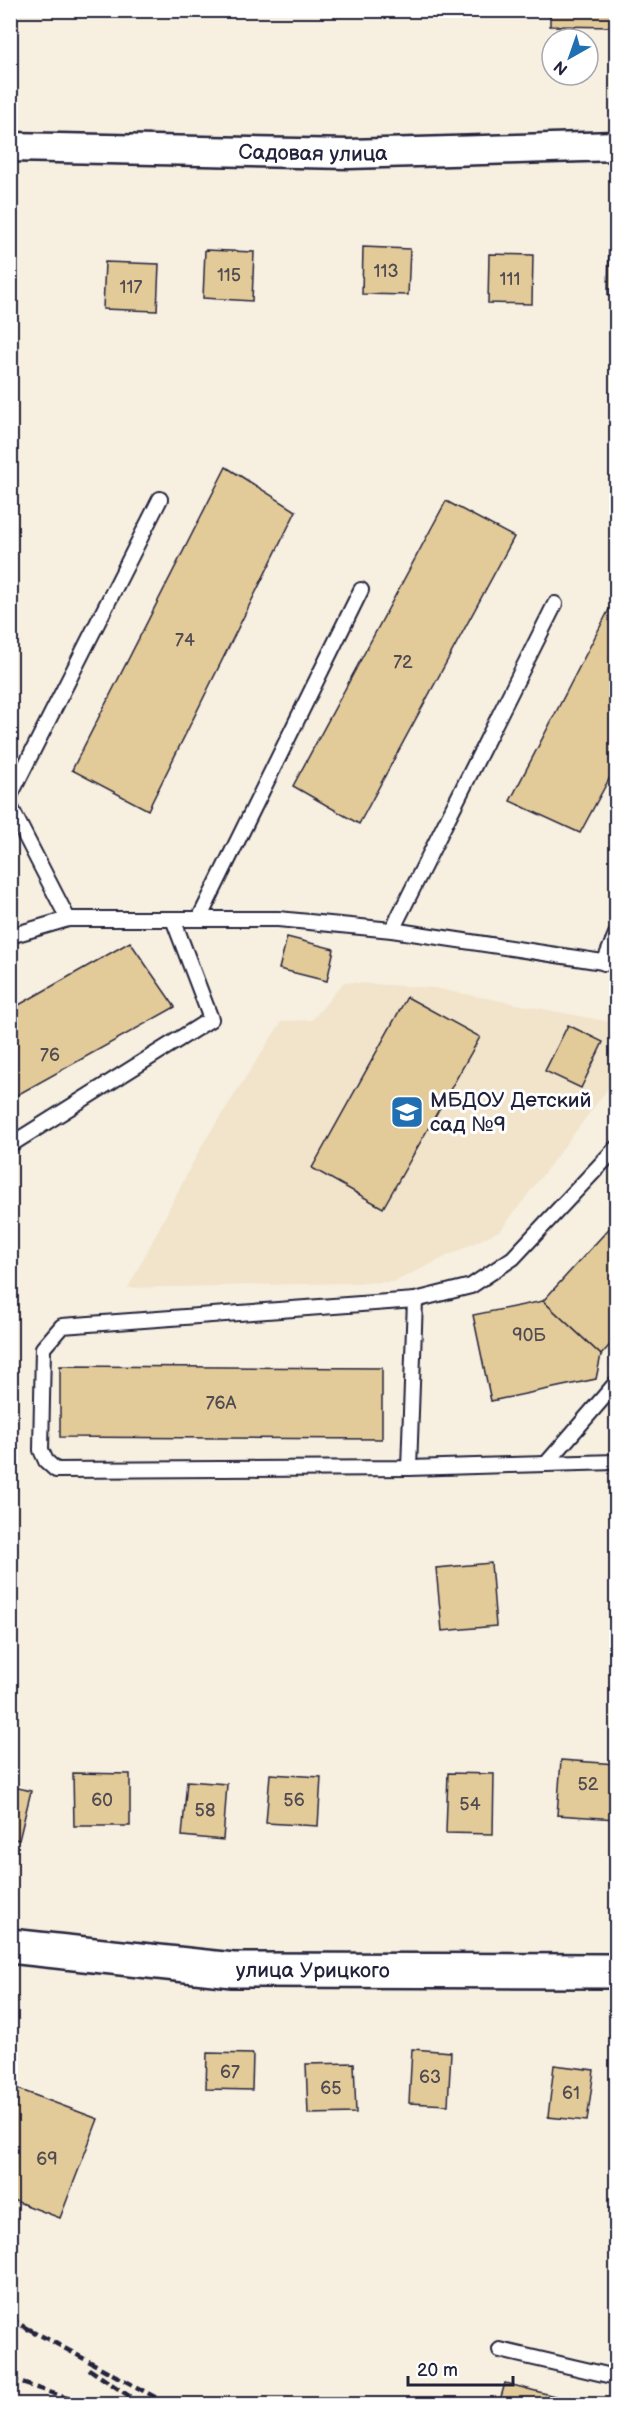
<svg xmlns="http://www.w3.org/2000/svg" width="627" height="2415" font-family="'Balsamiq Sans',sans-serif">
  <rect width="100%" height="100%" fill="#f7efe0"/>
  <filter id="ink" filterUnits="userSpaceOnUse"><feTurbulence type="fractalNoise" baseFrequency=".0167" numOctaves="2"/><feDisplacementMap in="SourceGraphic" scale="12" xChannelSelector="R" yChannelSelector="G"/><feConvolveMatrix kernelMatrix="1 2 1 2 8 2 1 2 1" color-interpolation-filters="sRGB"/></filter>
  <g filter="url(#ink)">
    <!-- built -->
    <polygon fill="#f1e4cb" points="344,982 434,988 616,1023 616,1078 501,1230 394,1282 128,1288 202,1145 282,1021 312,1020"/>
    <!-- building -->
    <g fill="#e3ca99" stroke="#22223b" stroke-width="1.5">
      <polygon points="550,10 616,10 616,27 550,26"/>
      <polygon points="363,247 410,249 408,295 362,294"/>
      <polygon points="609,248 616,248 616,295 608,295"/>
      <polygon points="205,250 254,252 252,301 203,298"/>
      <polygon points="489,254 533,255 532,304 488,303"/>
      <polygon points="105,262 159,264 157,311 103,309"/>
      <polygon points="226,467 296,511 148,810 72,770"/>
      <polygon points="446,501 514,537 359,824 293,786"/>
      <polygon points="616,596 616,766 580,833 510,801"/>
      <polygon points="287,937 334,949 327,981 279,969"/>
      <polygon points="130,942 175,1007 10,1099 10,1010"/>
      <polygon points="407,997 480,1037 383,1208 312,1168"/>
      <polygon points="568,1025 603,1042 581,1088 545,1071"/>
      <polygon points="616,1221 616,1338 601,1355 543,1301"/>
      <polygon points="543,1301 601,1355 596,1379 491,1401 473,1315"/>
      <polygon points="60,1366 382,1368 382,1439 60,1437"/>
      <polygon points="491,1563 496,1626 442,1631 436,1568"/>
      <polygon points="561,1760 616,1764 616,1819 557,1815"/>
      <polygon points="73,1773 130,1774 130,1826 74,1826"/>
      <polygon points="448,1773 494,1774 493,1834 446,1833"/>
      <polygon points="270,1774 321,1777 318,1826 266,1823"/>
      <polygon points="187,1781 227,1784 223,1840 182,1836"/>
      <polygon points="10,1786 31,1791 19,1840 10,1838"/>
      <polygon points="412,2049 451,2052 448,2105 409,2103"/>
      <polygon points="207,2053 253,2054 252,2090 206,2089"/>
      <polygon points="354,2063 356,2113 308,2114 306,2064"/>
      <polygon points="554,2065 594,2070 587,2121 548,2117"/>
      <polygon points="10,2086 98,2119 60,2218 10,2199"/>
      <polygon points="505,2383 585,2404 499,2404"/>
    </g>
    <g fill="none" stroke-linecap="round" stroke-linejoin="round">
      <!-- lane casing -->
      <g stroke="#22223b" stroke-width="18">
        <g id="lane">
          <polyline points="10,796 160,499"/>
          <polyline points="10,806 68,919"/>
          <polyline points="199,919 361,590"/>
          <polyline points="392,930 555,604"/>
          <polyline points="10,936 68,919 278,919 392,930 616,964"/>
          <polyline points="604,963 616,934"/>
          <polyline points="10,1145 211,1019 173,919"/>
          <polyline points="616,1148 513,1258 471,1286 415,1300 62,1326 43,1348 41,1450 46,1461 56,1470 409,1468 616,1462"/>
          <polyline points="546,1464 616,1383"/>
          <polyline points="409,1468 415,1300"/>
          <polyline points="500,2350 616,2377"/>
        </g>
      </g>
      <!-- street casing -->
      <g stroke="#22223b" stroke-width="33">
        <g id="street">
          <path id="s1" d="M10,147L349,154L616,146"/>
        </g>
      </g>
      <!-- secondary casing -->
      <g stroke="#22223b" stroke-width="38">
        <g id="secondary">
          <path id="s2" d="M10,1946L233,1970L616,1971"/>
        </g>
      </g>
      <!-- lane -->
      <use href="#lane" stroke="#fff" stroke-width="14"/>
      <!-- street -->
      <use href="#street" stroke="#fff" stroke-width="28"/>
      <!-- secondary -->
      <use href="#secondary" stroke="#fff" stroke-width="33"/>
      <!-- rail -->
      <g stroke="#22223b" stroke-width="4.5" stroke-dasharray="9 4.5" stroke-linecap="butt">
        <polyline points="10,2318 36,2334"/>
        <polyline points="29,2329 168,2404"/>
        <polyline points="89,2369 141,2404"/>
        <polyline points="10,2379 85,2404"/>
      </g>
    </g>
  </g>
  <!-- icons -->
  <defs>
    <g id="school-square" transform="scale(1.725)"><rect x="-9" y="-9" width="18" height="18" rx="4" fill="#1f6fb2" stroke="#fff"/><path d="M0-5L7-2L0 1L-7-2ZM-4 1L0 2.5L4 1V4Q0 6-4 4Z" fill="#fff"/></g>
  </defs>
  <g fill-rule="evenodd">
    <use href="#school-square" x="407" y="1112"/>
  </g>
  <g text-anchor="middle" stroke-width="6" stroke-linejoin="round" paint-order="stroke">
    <!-- number labels -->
    <g font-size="18" fill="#524c52">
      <text x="386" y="277">113</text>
      <text x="229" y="281">115</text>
      <text x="510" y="285">111</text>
      <text x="131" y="293">117</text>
      <text x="185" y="646">74</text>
      <text x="403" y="668">72</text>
      <text x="50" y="1061">76</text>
      <text x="529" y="1341">90Б</text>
      <text x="221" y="1409">76А</text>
      <text x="588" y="1790">52</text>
      <text x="102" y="1806">60</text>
      <text x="294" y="1806">56</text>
      <text x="470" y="1810">54</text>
      <text x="205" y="1816">58</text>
      <text x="230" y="2078">67</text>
      <text x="430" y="2083">63</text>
      <text x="331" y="2094">65</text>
      <text x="571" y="2099">61</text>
      <text x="47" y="2165">69</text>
    </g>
    <!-- street labels -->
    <g font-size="21" fill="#22223b" stroke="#fff">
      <text dy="7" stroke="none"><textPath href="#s1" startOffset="303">Садовая улица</textPath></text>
      <text dy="7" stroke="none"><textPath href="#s2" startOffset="304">улица Урицкого</textPath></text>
    </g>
    <!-- poi labels -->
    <g font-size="21" fill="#22223b" stroke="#fff" text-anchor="start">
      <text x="430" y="1107">МБДОУ Детский<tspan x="430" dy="24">сад №9</tspan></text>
    </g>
  </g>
  <!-- margin -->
  <rect width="627" height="2415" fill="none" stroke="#fff" stroke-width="36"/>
  <rect x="18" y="18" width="591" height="2379" fill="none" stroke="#22223b" stroke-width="2" filter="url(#ink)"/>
  <!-- north arrow -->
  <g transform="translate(570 57) rotate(220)"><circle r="28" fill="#ffffff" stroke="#a7a7b1" stroke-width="1.5"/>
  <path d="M0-4.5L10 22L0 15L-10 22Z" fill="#1f6fb2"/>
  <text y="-9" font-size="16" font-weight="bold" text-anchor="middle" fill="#22223b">N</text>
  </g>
  <!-- scale -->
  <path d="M408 2376v9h105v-9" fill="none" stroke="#22223b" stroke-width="3"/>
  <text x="417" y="2376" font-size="18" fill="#22223b" stroke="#ffffff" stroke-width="4.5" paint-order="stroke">20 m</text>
</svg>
